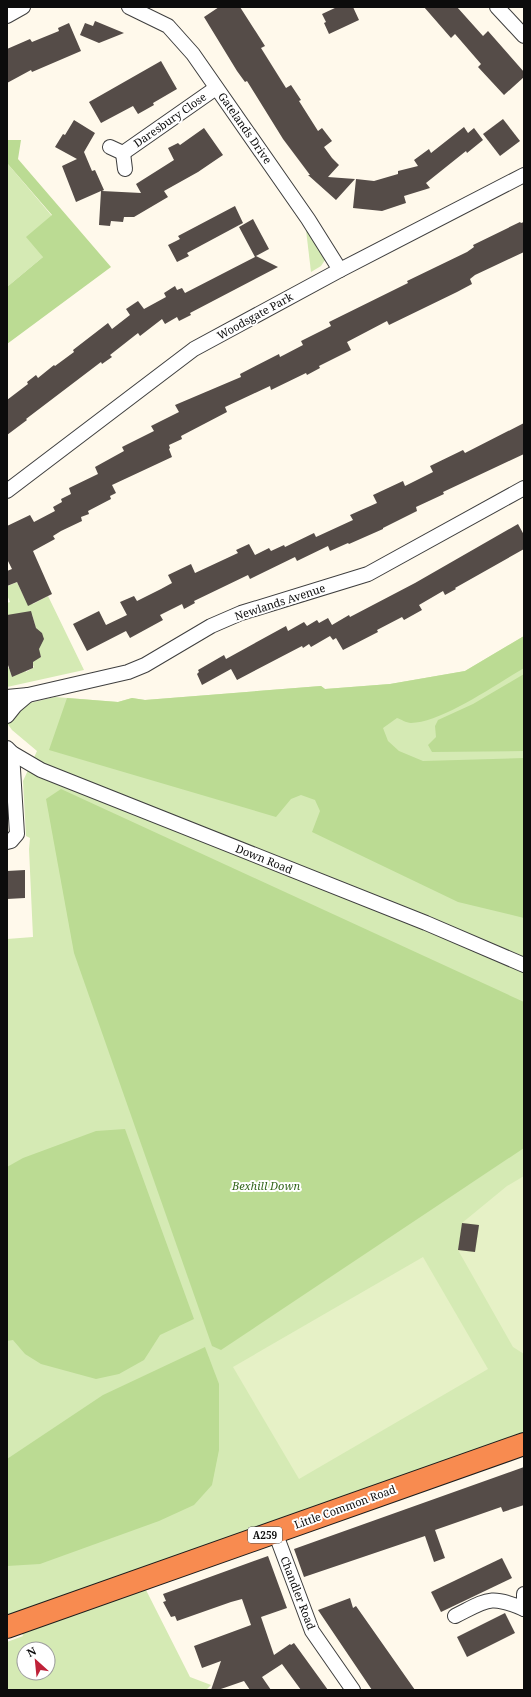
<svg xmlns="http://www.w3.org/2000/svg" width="531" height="1697" font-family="'Noto Serif',serif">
  <rect width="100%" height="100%" fill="#fff9eb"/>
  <!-- green -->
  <g fill="#d5eab4" fill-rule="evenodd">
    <polygon points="7,163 52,216 43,257 7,287"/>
    <polygon points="306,230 319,246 325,260 321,266 311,272"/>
    <polygon points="17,582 26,601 33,604 48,596 84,670 7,687 7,668 9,668 12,677 13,675 18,673 21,674 20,673 26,671 26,672 34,667 31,661 41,657 26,627 35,625 32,614 11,616 9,615 7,617 7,603 10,602 7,595 7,585 8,586"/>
    <path d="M524,636V1434L145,1588L190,1677L211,1685L206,1690H7V1642L23,1636L15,1615L7,1617V939L33,937L29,849L30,838L26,836L23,781L37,751L12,730L7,723L20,708L30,703L55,697L118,702L132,698L145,700L321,686L325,689L390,684L465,671ZM24,1649H48V1673H24Z"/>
  </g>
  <!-- forest -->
  <g fill="#bbdb93">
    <polygon points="7,140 21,140 18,159 111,267 7,344 7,287 43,257 26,237 52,215 7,163"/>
    <path d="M524,636V668C497,684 441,723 411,723C406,723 401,719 397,718L383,728L388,741L399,751L423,761L524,758V918L458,902L312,832L320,811L315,800L301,795L291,799L276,817L49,750L67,698L118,702L132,698L145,700L321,686L325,689L390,684L465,671Z"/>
    <polygon points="524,674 524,751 432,752 428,745 436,737 435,726 438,720 473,704"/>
    <polygon points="61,789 524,1002 524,1148 221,1350 212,1346 74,953 46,799"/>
    <polygon points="125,1129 194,1319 160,1335 144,1360 119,1374 96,1379 41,1364 25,1354 13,1340 7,1341 7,1167 23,1158 96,1131"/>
    <polygon points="205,1347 219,1384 219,1450 212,1485 194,1505 159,1521 40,1564 7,1566 7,1459 103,1395"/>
  </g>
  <!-- pitch -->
  <g fill="#e6f1c6">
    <polygon points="524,1176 524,1354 513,1347 458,1250 475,1252 479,1225 462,1223 507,1186"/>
    <polygon points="423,1257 488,1369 299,1479 233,1367"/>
  </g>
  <!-- building -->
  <g fill="#554c48">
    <polygon points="219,7 240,7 265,46 261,48 286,88 291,85 301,100 299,101 318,131 322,128 332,141 324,147 332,158 339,165 328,177 355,179 336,200 308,175 310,175 283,139 247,81 245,82 237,71 204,17"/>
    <polygon points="337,7 353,7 359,20 329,34 324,23 326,22 322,14"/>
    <polygon points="424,7 457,7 483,36 488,31 524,72 524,77 504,95 478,67 481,64 455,34 451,38"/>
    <polygon points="95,21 124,33 99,43 80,35 85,23 93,26"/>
    <polygon points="69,23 81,51 32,72 31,70 7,83 7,49 30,39 32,42 59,31 58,28"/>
    <polygon points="161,61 177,89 153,103 154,105 138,114 133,106 101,123 89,102"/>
    <polygon points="503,119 520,141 500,156 483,134"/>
    <polygon points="74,120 95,133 84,152 92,171 95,170 104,190 102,191 141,193 136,184 174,160 168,148 178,143 180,145 204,128 223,155 198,172 164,191 168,197 134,217 124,217 123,222 111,221 110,226 99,225 101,191 76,202 62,166 77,159 55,147 63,134 65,135"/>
    <polygon points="464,127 468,133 474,128 483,140 467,153 466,151 426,183 430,188 404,196 406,203 382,211 353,208 356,179 374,181 398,174 398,171 418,166 414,160 429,149 431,153"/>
    <polygon points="235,206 243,223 187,253 189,256 177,262 168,245 180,239 178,236"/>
    <polygon points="253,219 269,249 256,256 278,267 190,313 191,315 179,321 177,317 165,324 162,319 140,336 138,333 110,355 112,357 102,364 101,362 26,419 27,420 7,435 7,400 28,384 27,382 36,375 38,378 54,365 55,366 74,352 73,350 108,323 112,329 130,315 126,309 138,301 144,309 166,297 164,293 175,286 177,290 182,288 185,293 255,257 239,227"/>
    <polygon points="520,222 521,223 524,222 524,252 475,275 470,279 472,284 457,292 389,325 387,321 347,342 351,350 319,366 320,368 307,375 306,373 271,390 270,386 225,407 227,412 181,436 182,439 169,445 170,448 169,449 172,457 112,485 116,493 110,496 111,499 88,511 89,514 81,517 82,521 61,531 53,536 55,539 33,551 52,594 28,606 17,582 7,586 7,571 12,569 7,559 7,526 30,515 34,522 55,511 53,507 62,502 61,499 71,494 69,488 98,474 95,467 124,451 122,447 154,431 151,426 179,412 175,405 241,377 240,374 279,354 280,357 303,345 301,341 331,326 329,322 408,283 407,281 467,252 474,247 473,245"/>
    <polygon points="524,423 524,454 443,492 444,494 416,507 417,511 383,528 383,529 349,544 348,543 330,551 328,546 297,561 295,557 250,579 248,575 194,601 195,603 184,609 182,604 160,615 163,620 130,638 126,631 87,651 73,624 99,611 106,625 127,615 120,602 134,596 137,601 161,589 172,583 168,575 191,564 195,573 238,553 236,550 249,544 255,555 269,548 271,551 284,545 285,547 314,533 316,537 353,520 350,515 377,503 373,495 403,481 405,486 433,472 430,466 463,450 465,453"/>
    <polygon points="518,524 524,535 524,549 455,588 456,589 445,595 443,591 419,605 422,610 404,620 402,617 377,630 378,632 343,650 336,638 333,640 330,636 311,647 309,644 303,648 302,646 237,680 231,669 202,685 197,674 199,672 198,670 224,655 226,659 286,626 288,631 304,622 307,626 317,620 319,623 328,618 332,625 349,615 350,617 415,583"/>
    <polygon points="31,611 36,628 42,633 44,639 39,649 41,657 33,662 33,668 12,677 7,662 7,615"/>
    <polygon points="25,870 25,898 7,899 7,871"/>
    <polygon points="462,1223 479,1225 475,1252 458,1250"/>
    <polygon points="524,1467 524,1505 503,1512 501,1507 435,1530 445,1558 434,1562 425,1536 304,1577 294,1549"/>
    <polygon points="268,1556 287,1608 261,1617 274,1655 290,1644 291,1645 294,1643 328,1690 301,1690 282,1664 262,1677 271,1690 250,1690 244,1681 218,1690 211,1690 221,1661 202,1668 194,1646 251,1625 242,1599 231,1602 177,1621 175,1616 171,1617 163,1602 166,1601 163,1594"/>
    <polygon points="502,1558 512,1578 441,1612 431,1592"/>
    <polygon points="350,1598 353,1608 356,1606 415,1690 372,1690 318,1610"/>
    <polygon points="505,1613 515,1633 467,1657 457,1637"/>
  </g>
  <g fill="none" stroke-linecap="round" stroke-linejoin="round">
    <!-- street casing -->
    <g stroke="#3f3f3f" stroke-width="16">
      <g id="street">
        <polyline points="129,7 168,26 193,54 308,219 340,270"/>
        <polyline points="497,7 524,36"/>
        <polyline points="7,16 23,7"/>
        <polyline points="110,147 123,153 216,88"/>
        <polyline points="123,153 125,169"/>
        <polyline points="7,491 194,349 340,270 524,175"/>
        <polyline points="7,697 28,695 128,672 145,665 211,626 241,613 368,574 524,488"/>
        <polyline points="7,716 15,706 28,695"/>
        <polyline points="7,748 12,753 41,770 426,923 524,965"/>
        <polyline points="7,842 11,841 17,834 12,753"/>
        <polyline points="275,1532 312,1631 353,1690"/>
        <polyline points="524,1609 524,1594"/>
        <path d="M455,1616C487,1600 490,1594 524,1609"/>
      </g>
    </g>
    <!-- highway casing -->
    <g stroke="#1d1d1d" stroke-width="24">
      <polyline id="highway" points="7,1627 524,1444"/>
    </g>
    <!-- street -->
    <use href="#street" stroke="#fff" stroke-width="14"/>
    <!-- highway -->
    <use href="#highway" stroke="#f88b50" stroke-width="22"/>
  </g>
  <g text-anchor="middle" stroke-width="4" stroke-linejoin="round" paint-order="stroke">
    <!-- shield labels -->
    <rect fill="#fff" stroke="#555" stroke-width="1" x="248" y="1527" width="34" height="16" rx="3"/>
    <g font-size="10" font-weight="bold" fill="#0c0c0c">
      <text x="265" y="1539">A259</text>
    </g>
    <!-- street labels -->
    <g font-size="11" fill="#0c0c0c" stroke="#fff">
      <text transform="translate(170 120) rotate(-35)" y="4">Daresbury Close</text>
      <text transform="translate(245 128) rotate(55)" y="4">Gatelands Drive</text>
      <text transform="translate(255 316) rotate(-29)" y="4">Woodsgate Park</text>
      <text transform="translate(280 602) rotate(-18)" y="4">Newlands Avenue</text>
      <text transform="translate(264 859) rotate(22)" y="4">Down Road</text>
      <text transform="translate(345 1507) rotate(-20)" y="4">Little Common Road</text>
      <text transform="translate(298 1593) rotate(69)" y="4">Chandler Road</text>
    </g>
    <!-- park labels -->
    <g font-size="11" font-style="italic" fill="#32651b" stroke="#fff">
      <text x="266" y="1190">Bexhill Down</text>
    </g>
  </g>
  <!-- border -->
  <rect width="531" height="1697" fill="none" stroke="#0c0c0c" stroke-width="16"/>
  <!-- north arrow -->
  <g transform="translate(36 1661) rotate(333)"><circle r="19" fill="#ffffff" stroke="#9e9e9e"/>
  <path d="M0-3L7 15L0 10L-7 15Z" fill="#bf2139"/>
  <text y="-6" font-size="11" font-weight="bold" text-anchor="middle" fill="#0c0c0c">N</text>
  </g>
</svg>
